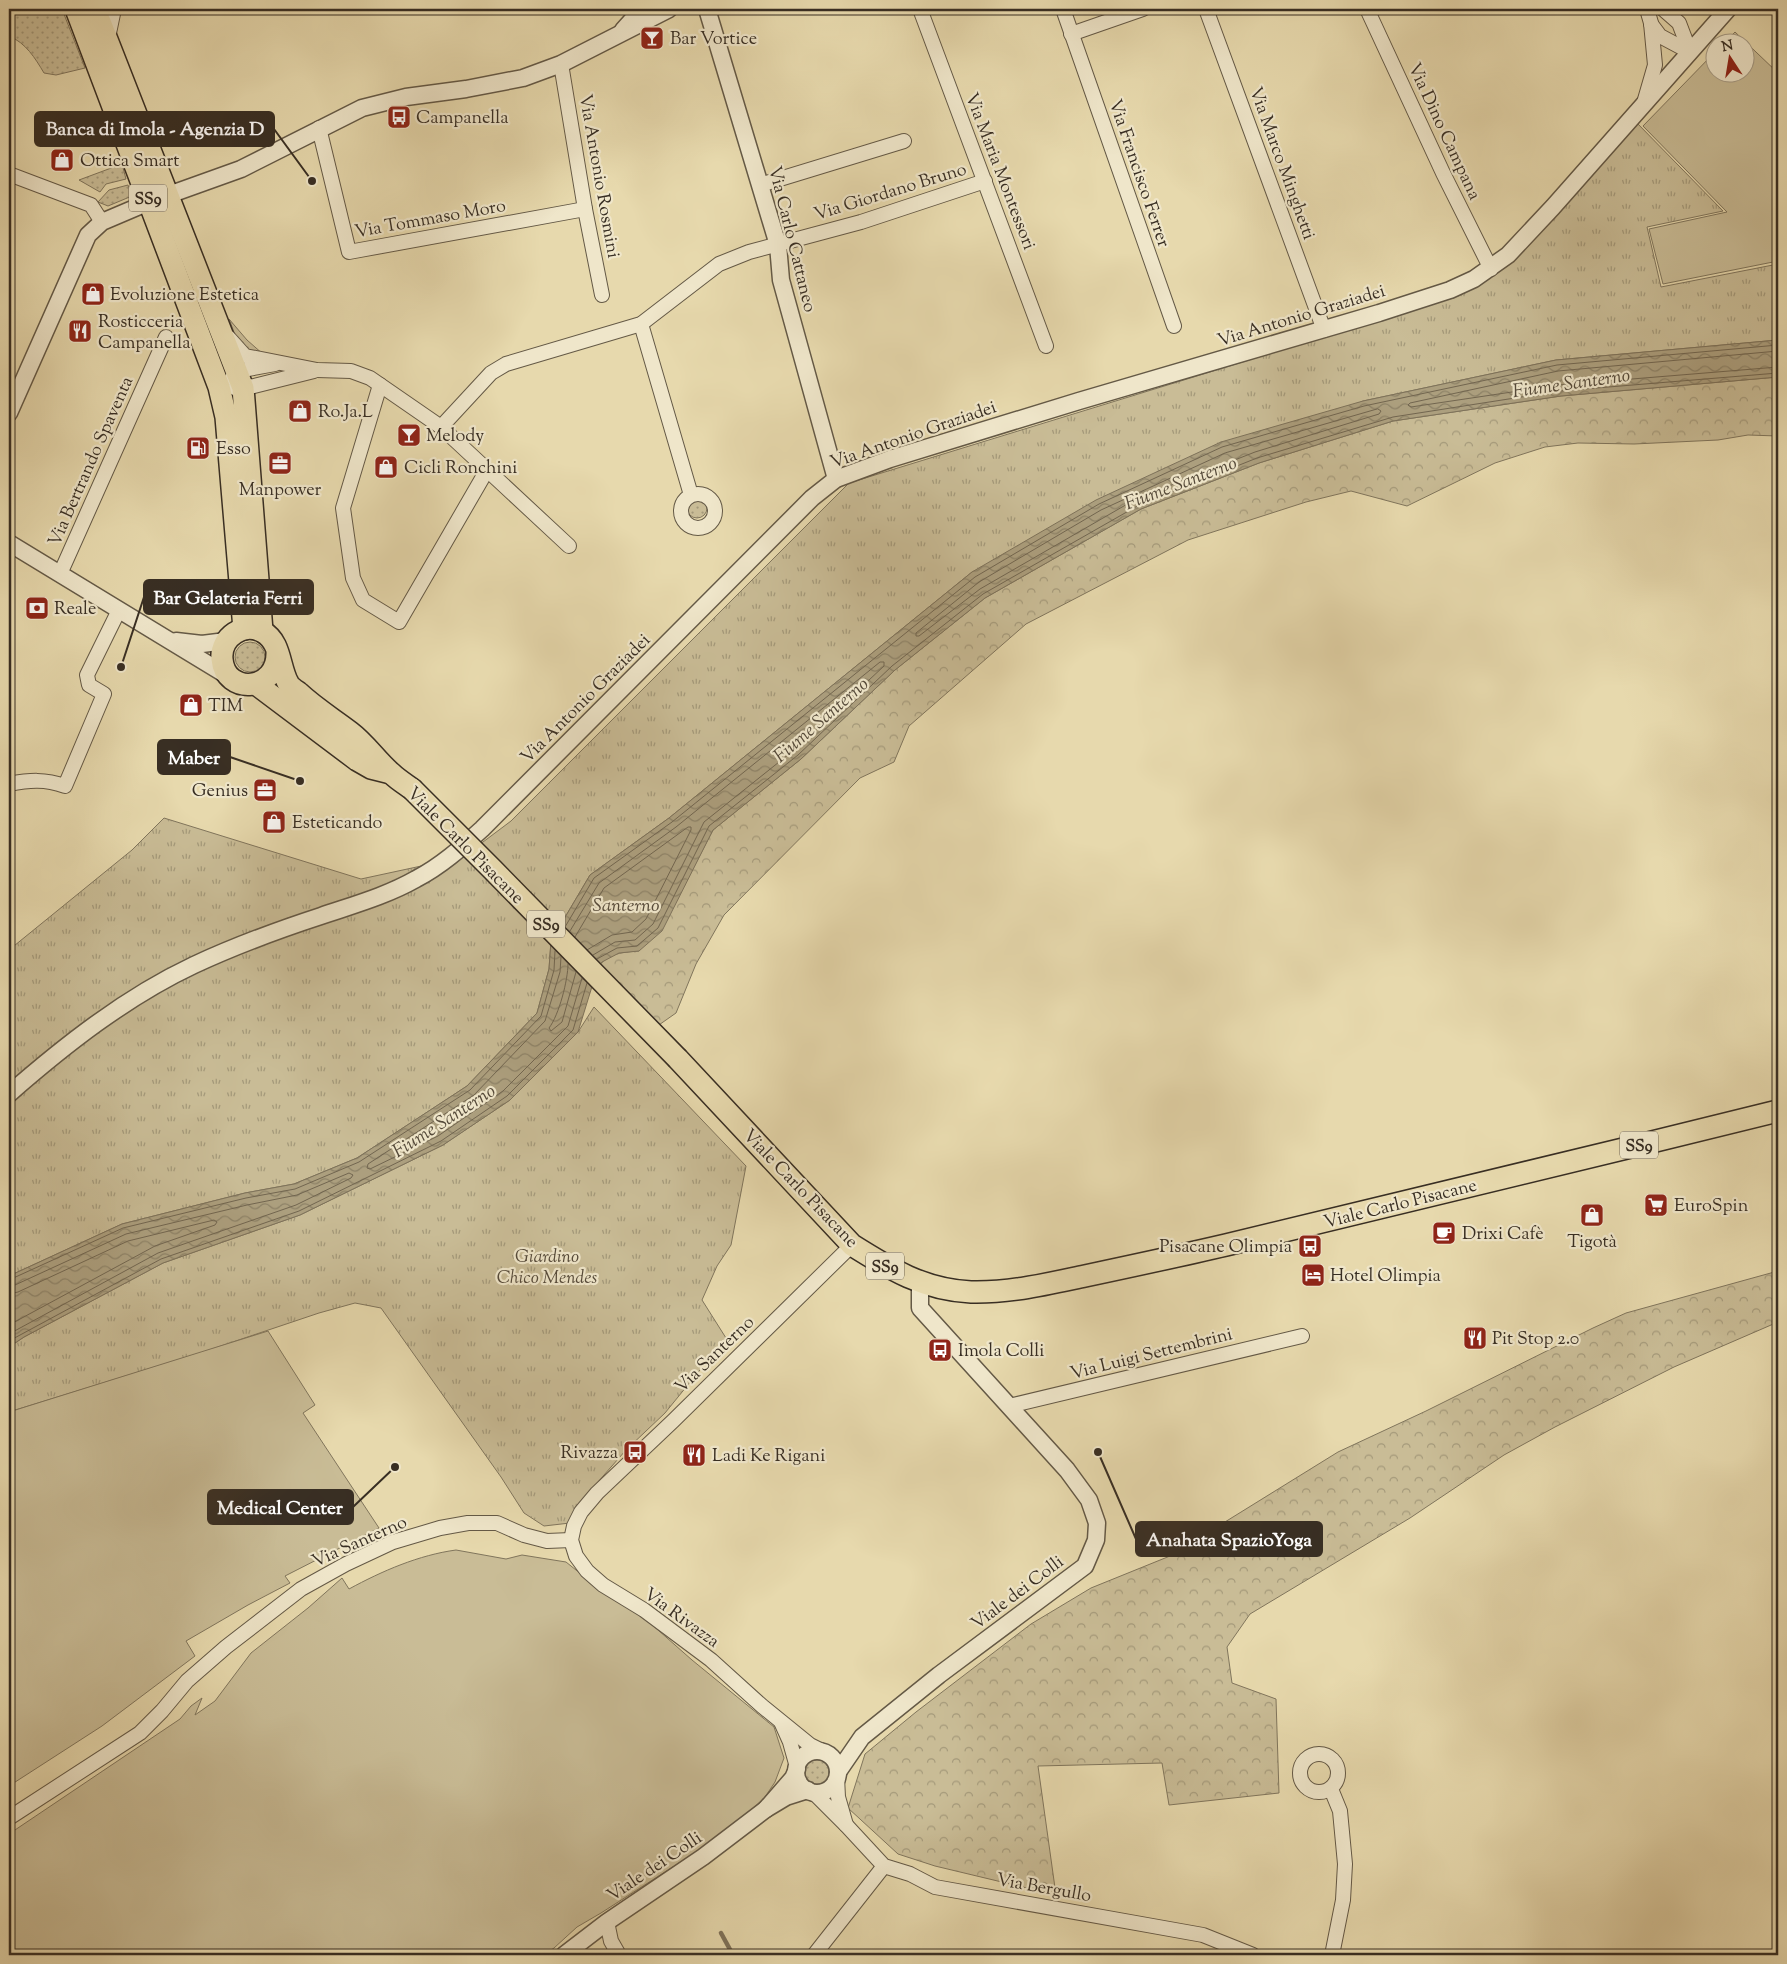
<svg xmlns="http://www.w3.org/2000/svg" width="1787" height="1964" font-family="'Sorts Mill Goudy',serif">
  <defs>
    <pattern id="grass-dots" width="8" height="8" patternUnits="userSpaceOnUse" patternTransform="scale(1.25)"><rect width="8" height="8" fill="#c9bc96"/><path d="M2 2h.1M6 6h.1" fill="none" stroke="#a4997a" stroke-width="1.8" stroke-linecap="round"/></pattern>
    <pattern id="forest-crowns" width="20" height="18" patternUnits="userSpaceOnUse" patternTransform="scale(1.25)"><rect width="20" height="18" fill="#c9bc96"/><path d="M2 6a3 3 0 1 1 6 0M12 15a3 3 0 1 1 6 0" fill="none" stroke="#a4997a"/></pattern>
    <pattern id="park-tufts" width="24" height="20" patternUnits="userSpaceOnUse" patternTransform="scale(1.25)"><rect width="24" height="20" fill="#c9bc96"/><path d="M3 7l-1-3M5 7V3M7 7l1-3M15 17l-1-3M17 17v-4M19 17l1-3" fill="none" stroke="#a4997a"/></pattern>
    <pattern id="water-waves" width="16" height="10" patternUnits="userSpaceOnUse" patternTransform="scale(1.25)"><rect width="16" height="10" fill="#ac9f7e"/><path d="M0 5q4-4 8 0t8 0" fill="none" stroke="#8d8267"/></pattern>
  </defs>
  <rect width="100%" height="100%" fill="#e7d9ad"/>
  <filter id="stains"><feTurbulence type="fractalNoise" baseFrequency=".004" numOctaves="4"/><feColorMatrix values="0 0 0 0 .2 0 0 0 0 .09 0 0 0 0 .02 0 0 0 .5 -.17"/></filter>
  <radialGradient id="worn" r=".72"><stop offset=".6" stop-color="#630" stop-opacity="0"/><stop offset="1" stop-color="#630" stop-opacity=".3"/></radialGradient>
  <!-- grass -->
  <g fill="url(#grass-dots)" stroke="#80755c">
    <path d="M9,9H62L85,68L56,75L44,73C35,58 26,43 9,36Z"/>
    <polygon points="122,164 126,179 106,184 100,192 79,180"/>
    <polygon points="128,185 132,196 108,206 98,202 109,190"/>
    <polygon points="229,319 247,340 264,355 247,352 237,340"/>
    <circle cx="697" cy="508" r="10"/>
    <circle cx="250" cy="657" r="15"/>
    <circle cx="817" cy="1772" r="12"/>
  </g>
  <!-- forest -->
  <g fill="url(#forest-crowns)" stroke="#80755c">
    <path d="M1778,377V436L1748,435L1718,440L1634,444L1578,443L1545,447L1495,463L1407,506L1351,491L1306,502L1188,540L1026,624L909,726L894,762L860,778L724,915L696,964L676,1013L656,1027L598,967C608,953 624,952 639,951L688,878L713,830L801,759L895,670L985,598L1141,509L1259,463L1393,421L1561,396Z"/>
    <polygon points="1778,1271 1778,1322 1674,1367 1555,1427 1504,1455 1410,1518 1250,1614 1227,1647 1232,1683 1276,1699 1279,1793 1169,1805 1162,1763 1038,1766 1056,1895 935,1866 898,1854 848,1808 865,1754 916,1712 1031,1624 1091,1588 1170,1556 1338,1452 1426,1411 1593,1328 1626,1313"/>
  </g>
  <!-- park -->
  <g fill="url(#park-tufts)" stroke="#80755c">
    <polygon points="1636,122 1723,211 1647,227 1661,287 1778,264 1778,340 1556,360 1363,401 972,572 669,818 590,875 551,941 549,969 537,1013 467,1086 357,1158 294,1184 245,1193 122,1224 9,1276 9,950 132,850 164,818 361,879 463,857 511,821 849,483 1379,320 1452,296 1486,281 1513,259"/>
    <polygon points="594,1007 746,1166 731,1245 717,1266 702,1300 726,1338 665,1413 626,1450 582,1500 570,1523 544,1526 524,1513 501,1477 381,1308 355,1303 319,1313 200,1353 9,1412 9,1347 24,1337 163,1263 300,1215 443,1145 510,1100 578,1032"/>
  </g>
  <!-- garden -->
  <g fill="#c9bc96" stroke="#80755c">
    <polygon points="1735,32 1778,73 1778,261 1663,284 1649,229 1727,212 1643,126 1714,53 1714,72 1744,72 1744,42 1725,42"/>
    <polygon points="268,1331 315,1405 303,1413 379,1528 285,1576 290,1583 248,1605 186,1641 195,1656 102,1726 9,1786 9,1412"/>
    <path d="M456,1550L506,1559L522,1555L566,1562L601,1590L641,1615L692,1660L774,1727L784,1758L775,1782L765,1797L744,1817L693,1854L601,1913L577,1927L554,1948L544,1955H9V1834L180,1719L191,1706L202,1698L195,1715L215,1701L251,1653L308,1608L342,1578L349,1589C382,1571 419,1555 456,1550Z"/>
  </g>
  <!-- water -->
  <polygon fill="url(#water-waves)" stroke="#7e725a" points="1778,340 1778,377 1561,396 1393,421 1259,463 1141,509 985,598 895,670 801,759 713,830 662,931 639,951 619,953 602,962 598,967 578,1032 510,1100 443,1145 300,1215 163,1263 24,1337 9,1347 9,1276 122,1224 245,1193 294,1184 357,1158 467,1086 537,1013 549,969 551,941 590,875 669,818 972,572 1096,500 1221,442 1363,401 1556,360"/>
  <g fill="none" stroke-linecap="round" stroke-linejoin="round">
    <!-- shore -->
    <g stroke="#726650" stroke-width="1">
      <polyline points="1778,351 1558,371 1410,403 1408,405 1411,407 1559,385 1778,367"/>
      <polygon points="1378,409 1381,411 1379,414 1255,452 1136,499 980,589 919,636 916,636 916,633 979,582 1101,510 1225,453"/>
      <polyline points="565,927 594,878 672,822 975,577 1099,504 1222,447 1364,406 1557,365 1778,345"/>
      <polyline points="570,931 599,883 676,827 880,662 884,662 884,666 794,750 704,822 653,924 635,940 615,942 593,955"/>
      <polyline points="575,937 604,888 688,827 691,827 691,830 646,919 632,932 612,935 587,950"/>
      <polyline points="561,957 560,972 545,1021 474,1095 368,1164 367,1168 370,1169 438,1136 503,1091 568,1026 582,978"/>
      <polyline points="597,959 617,948 637,946 658,928 709,826 798,755 892,666 983,594 1139,505 1257,458 1393,417 1560,391 1778,373"/>
      <path d="M568,964C568,980 559,1015 549,1028L551,1031L562,1022L576,972"/>
      <polyline points="9,1280 123,1228 246,1198 295,1189 359,1162 470,1090 541,1016 554,970 555,951"/>
      <polyline points="9,1286 15,1285 126,1234 247,1205 297,1195 349,1173 353,1175 351,1178 296,1205 158,1253 9,1334"/>
      <polyline points="9,1294 18,1292 128,1241 214,1220 217,1222 215,1225 155,1246 9,1325"/>
      <polyline points="9,1341 161,1259 299,1211 441,1141 507,1096 573,1030 587,983"/>
    </g>
    <!-- stream -->
    <polyline stroke="#7e725a" stroke-width="4.5" points="721,1933 733,1955"/>
    <!-- minor casing -->
    <g stroke="#645946" stroke-width="16">
      <g id="minor">
        <polyline points="920,9 1046,346"/>
        <polyline points="1063,9 1174,326"/>
        <polyline points="1206,9 1324,330"/>
        <polyline points="1367,9 1443,173 1491,269"/>
        <polyline points="1663,9 1679,23 1690,52"/>
        <polyline points="1651,24 1660,36 1690,52"/>
        <polyline points="1071,34 1143,9"/>
        <polyline points="108,38 114,9"/>
        <polyline points="561,64 585,209 602,295"/>
        <polyline points="1644,103 1655,65 1651,23 1647,9"/>
        <polyline points="319,128 349,252 585,209"/>
        <polyline points="9,174 91,205 102,222"/>
        <polyline points="760,185 904,141"/>
        <polyline points="641,324 691,495"/>
        <polyline points="228,337 245,356 317,370 351,371 370,378 441,427 569,546"/>
        <polyline points="232,378 248,369 275,364"/>
        <polyline points="380,385 343,508 353,578 363,600 399,622 487,470"/>
        <polyline points="235,388 254,386 314,371"/>
        <polyline points="441,427 491,373 506,364 641,324 719,264 749,252 861,222 985,181"/>
        <circle cx="698" cy="511" r="17"/>
        <polyline points="60,574 166,337"/>
        <path d="M9,784C30,780 45,779 65,786L104,694L89,685L87,675L119,610"/>
        <polyline points="1009,1406 1302,1336"/>
        <polyline points="781,1722 790,1742 797,1767"/>
        <polyline points="824,1752 810,1745 762,1706 711,1660 644,1610 603,1585 587,1571 576,1556 571,1540 574,1526 581,1512 597,1493 673,1421 852,1245"/>
        <circle cx="1319" cy="1773" r="19"/>
        <polyline points="1331,1789 1340,1811 1345,1864 1343,1900 1332,1955"/>
        <polyline points="813,1792 846,1825 838,1797 837,1777"/>
        <polyline points="9,1818 140,1733 162,1711 187,1681 226,1647 301,1589 346,1564 393,1542 440,1528 468,1523 497,1523 524,1535 547,1541 571,1540"/>
        <polyline points="846,1825 884,1866 910,1874 935,1887 1203,1935 1253,1955"/>
        <polyline points="607,1922 611,1941 619,1955"/>
        <polyline points="814,1955 884,1866"/>
      </g>
    </g>
    <!-- tertiary casing -->
    <g stroke="#645946" stroke-width="19">
      <g id="tertiary">
        <polyline points="707,9 778,245 781,280 836,479"/>
        <polyline points="623,30 632,20 639,9"/>
        <polyline points="9,413 88,235 102,222 149,202 241,169 362,108 406,97 466,89 523,78 561,64 669,9"/>
        <polyline points="9,543 231,678"/>
        <polyline points="176,641 202,644 226,641"/>
        <path d="M9,1094C65,1045 126,997 194,965C235,946 278,930 321,916C353,905 386,896 416,879C441,866 461,848 482,829L812,498L836,479L890,459L1079,401L1379,313L1450,290L1474,279L1508,255L1553,207L1728,9"/>
        <circle cx="817" cy="1772" r="21"/>
        <polyline points="797,1769 793,1778 766,1809 786,1797 808,1790"/>
        <polyline points="838,1772 862,1737 939,1675 1085,1566 1096,1540 1097,1523 1089,1500 1067,1470 920,1308 920,1283"/>
        <polyline points="564,1955 607,1922 703,1857 766,1809"/>
      </g>
    </g>
    <!-- primary casing -->
    <g stroke="#382e23" stroke-width="24">
      <g id="primary">
        <polyline points="76,9 219,387 226,417 244,629"/>
        <polyline points="95,9 243,388 262,631"/>
        <path d="M277,651C279,692 225,696 222,659C220,637 244,621 263,632C281,642 279,667 288,683C290,687 295,690 299,693C315,708 333,719 350,732C366,744 376,760 391,773C397,779 405,784 412,789"/>
        <polyline points="256,684 357,760 371,768 387,772"/>
        <path d="M678,1059L852,1245C890,1269 924,1290 971,1292C1010,1293 1047,1284 1085,1276C1132,1266 1179,1256 1226,1245C1410,1202 1594,1156 1778,1111"/>
      </g>
    </g>
    <!-- minor -->
    <use href="#minor" stroke="#efe6ca" stroke-width="14"/>
    <!-- tertiary -->
    <use href="#tertiary" stroke="#efe6ca" stroke-width="16"/>
    <!-- primary -->
    <use href="#primary" stroke="#e7d9ad" stroke-width="21"/>
    <!-- primary-bridge casing -->
    <g stroke="#382e23" stroke-width="24" stroke-linecap="butt">
      <polyline id="primary-bridge" points="412,789 493,870 678,1059"/>
    </g>
    <!-- primary-bridge -->
    <use href="#primary-bridge" stroke="#e7d9ad" stroke-width="21"/>
  </g>
  <!-- icons -->
  <defs>
    <g id="bar-square" transform="scale(1.25)"><rect x="-9" y="-9" width="18" height="18" rx="4" fill="#8f2418" stroke="#efe6ca"/><path d="M-6-5H6L.8 .8V4.5H3.5V6h-7V4.5H-.8V.8Z" fill="#fff"/></g>
    <g id="bus-square" transform="scale(1.25)"><rect x="-9" y="-9" width="18" height="18" rx="4" fill="#8f2418" stroke="#efe6ca"/><path d="M-5-6H5V4H4V6H2V4H-2V6H-4V4H-5ZM-3.5-4V0h7V-4ZM-3.5 1.2v1.5H-2V1.2ZM2 1.2v1.5H3.5V1.2Z" fill="#fff"/></g>
    <g id="shop-square" transform="scale(1.25)"><rect x="-9" y="-9" width="18" height="18" rx="4" fill="#8f2418" stroke="#efe6ca"/><path d="M-5-2.5h2.3a2.7 3.5 0 0 1 5.4 0H5L5.5 6h-11ZM-1.5-2.5h3a1.5 2.3 0 0 0-3 0Z" fill="#fff"/></g>
    <g id="restaurant-square" transform="scale(1.25)"><rect x="-9" y="-9" width="18" height="18" rx="4" fill="#8f2418" stroke="#efe6ca"/><path d="M-5-6h1v4h1v-4h1v4h1v-4h1v5L-1.5 .5V6h-2V.5L-5-1ZM5-6V6H3V1.5H1.5Q1.5-4 5-6Z" fill="#fff"/></g>
    <g id="fuel-square" transform="scale(1.25)"><rect x="-9" y="-9" width="18" height="18" rx="4" fill="#8f2418" stroke="#efe6ca"/><path d="M-5.5-6h7V0h2V4h1.3V-2.5L3-4.5l.8-.8L6-3V5H2.5V1h-1V6h-7ZM-4.2-4.7v3.2H.2V-4.7Z" fill="#fff"/></g>
    <g id="office-square" transform="scale(1.25)"><rect x="-9" y="-9" width="18" height="18" rx="4" fill="#8f2418" stroke="#efe6ca"/><path d="M-6-3h4V-5.5h4V-3h4V5H-6ZM-1-4.5V-3h2v-1.5ZM-6 0V1H6V0Z" fill="#fff"/></g>
    <g id="bank-square" transform="scale(1.25)"><rect x="-9" y="-9" width="18" height="18" rx="4" fill="#8f2418" stroke="#efe6ca"/><path d="M-6-4H6V4H-6ZM0-2.3a2.3 2.3 0 1 0 0 4.6a2.3 2.3 0 1 0 0-4.6Z" fill="#fff"/></g>
    <g id="supermarket-square" transform="scale(1.25)"><rect x="-9" y="-9" width="18" height="18" rx="4" fill="#8f2418" stroke="#efe6ca"/><path d="M-6-5.5h2.5l.6 2H6L4.5 2H-2.5L-4.4-4H-6ZM-1.5 3.2a1.3 1.3 0 1 0 .1 0ZM3 3.2a1.3 1.3 0 1 0 .1 0Z" fill="#fff"/></g>
    <g id="cafe-square" transform="scale(1.25)"><rect x="-9" y="-9" width="18" height="18" rx="4" fill="#8f2418" stroke="#efe6ca"/><path d="M-5.5-4.5H6V0H3Q3 3.5 0 3.5H-2.5Q-5.5 3.5-5.5 0ZM3-3.2v2h1.7v-2ZM-6 4.5H4V6H-6Z" fill="#fff"/></g>
    <g id="hotel-square" transform="scale(1.25)"><rect x="-9" y="-9" width="18" height="18" rx="4" fill="#8f2418" stroke="#efe6ca"/><path d="M-6-4.5h1.5V1H6V5H4.5V3h-9V5H-6ZM-4 0a1.8 1.8 0 1 1 3.6 0ZM.5 0V-2.5h3Q6-2.5 6 0Z" fill="#fff"/></g>
  </defs>
  <g fill-rule="evenodd">
    <use href="#bar-square" x="652" y="38"/>
    <use href="#bus-square" x="399" y="117"/>
    <use href="#shop-square" x="62" y="160"/>
    <use href="#shop-square" x="93" y="294"/>
    <use href="#restaurant-square" x="80" y="331"/>
    <use href="#shop-square" x="300" y="411"/>
    <use href="#bar-square" x="409" y="435"/>
    <use href="#fuel-square" x="198" y="448"/>
    <use href="#office-square" x="280" y="463"/>
    <use href="#shop-square" x="386" y="467"/>
    <use href="#bank-square" x="37" y="608"/>
    <use href="#shop-square" x="191" y="705"/>
    <use href="#office-square" x="265" y="790"/>
    <use href="#shop-square" x="274" y="822"/>
    <use href="#supermarket-square" x="1656" y="1205"/>
    <use href="#shop-square" x="1592" y="1215"/>
    <use href="#cafe-square" x="1444" y="1233"/>
    <use href="#bus-square" x="1310" y="1246"/>
    <use href="#hotel-square" x="1313" y="1275"/>
    <use href="#restaurant-square" x="1475" y="1338"/>
    <use href="#bus-square" x="940" y="1350"/>
    <use href="#bus-square" x="635" y="1452"/>
    <use href="#restaurant-square" x="694" y="1455"/>
  </g>
  <g text-anchor="middle" stroke-width="4.5" stroke-linejoin="round" paint-order="stroke">
    <!-- shield labels -->
    <g fill="#efe6ca" stroke="#6f6555" stroke-width="1">
      <rect x="129" y="184.5" width="38" height="27" rx="4"/>
      <rect x="527" y="910.5" width="38" height="27" rx="4"/>
      <rect x="1620" y="1131.5" width="38" height="27" rx="4"/>
      <rect x="866" y="1252.5" width="38" height="27" rx="4"/>
    </g>
    <g font-size="16" font-weight="bold" fill="#382e23">
      <text x="148" y="204">SS9</text>
      <text x="546" y="930">SS9</text>
      <text x="1639" y="1151">SS9</text>
      <text x="885" y="1272">SS9</text>
    </g>
    <!-- poi labels -->
    <g font-size="18" fill="#382e23" stroke="#efe6ca" text-anchor="start">
      <text x="670" y="44">Bar Vortice</text>
      <text x="416" y="123">Campanella</text>
      <text x="80" y="166">Ottica Smart</text>
      <text x="110" y="300">Evoluzione Estetica</text>
      <text x="98" y="327">Rosticceria<tspan x="98" dy="21">Campanella</tspan></text>
      <text x="318" y="417">Ro.Ja.L</text>
      <text x="426" y="441">Melody</text>
      <text x="216" y="454">Esso</text>
      <text x="404" y="473">Cicli Ronchini</text>
      <text x="280" y="495" text-anchor="middle">Manpower</text>
      <text x="54" y="614">Reale</text>
      <text x="208" y="711">TIM</text>
      <text x="248" y="796" text-anchor="end">Genius</text>
      <text x="292" y="828">Esteticando</text>
      <text x="1674" y="1211">EuroSpin</text>
      <text x="1462" y="1239">Drixi Cafè</text>
      <text x="1592" y="1247" text-anchor="middle">Tigotà</text>
      <text x="1292" y="1252" text-anchor="end">Pisacane Olimpia</text>
      <text x="1330" y="1281">Hotel Olimpia</text>
      <text x="1492" y="1344">Pit Stop 2.0</text>
      <text x="958" y="1356">Imola Colli</text>
      <text x="618" y="1458" text-anchor="end">Rivazza</text>
      <text x="712" y="1461">Ladi Ke Rigani</text>
    </g>
    <!-- street labels -->
    <g font-size="18" fill="#382e23" stroke="#efe6ca">
      <text transform="translate(1445 131) rotate(65)" y="6">Via Dino Campana</text>
      <text transform="translate(1283 163) rotate(70)" y="6">Via Marco Minghetti</text>
      <text transform="translate(1001 171) rotate(69)" y="6">Via Maria Montessori</text>
      <text transform="translate(1140 173) rotate(71)" y="6">Via Francisco Ferrer</text>
      <text transform="translate(600 176) rotate(80)" y="6">Via Antonio Rosmini</text>
      <text transform="translate(890 191) rotate(-17)" y="6">Via Giordano Bruno</text>
      <text transform="translate(430 218) rotate(-10)" y="6">Via Tommaso Moro</text>
      <text transform="translate(793 239) rotate(76)" y="6">Via Carlo Cattaneo</text>
      <text transform="translate(1301 315) rotate(-17)" y="6">Via Antonio Graziadei</text>
      <text transform="translate(913 434) rotate(-19)" y="6">Via Antonio Graziadei</text>
      <text transform="translate(90 461) rotate(-66)" y="6">Via Bertrando Spaventa</text>
      <text transform="translate(585 698) rotate(-45)" y="6">Via Antonio Graziadei</text>
      <text transform="translate(466 845) rotate(45)" y="6">Viale Carlo Pisacane</text>
      <text transform="translate(801 1188) rotate(46)" y="6">Viale Carlo Pisacane</text>
      <text transform="translate(1400 1203) rotate(-14)" y="6">Viale Carlo Pisacane</text>
      <text transform="translate(1151 1353) rotate(-14)" y="6">Via Luigi Settembrini</text>
      <text transform="translate(714 1354) rotate(-44)" y="6">Via Santerno</text>
      <text transform="translate(359 1541) rotate(-24)" y="6">Via Santerno</text>
      <text transform="translate(1017 1592) rotate(-37)" y="6">Viale dei Colli</text>
      <text transform="translate(682 1617) rotate(36)" y="6">Via Rivazza</text>
      <text transform="translate(654 1866) rotate(-34)" y="6">Viale dei Colli</text>
      <text transform="translate(1044 1887) rotate(10)" y="6">Via Bergullo</text>
    </g>
    <!-- park labels -->
    <g font-size="18" font-style="italic" fill="#554a3a" stroke="#efe6ca">
      <text x="547" y="1262">Giardino<tspan x="547" dy="21">Chico Mendes</tspan></text>
    </g>
    <!-- water labels -->
    <g font-size="19" font-style="italic" fill="#554a3a" stroke="#efe6ca">
      <text transform="translate(1571 382) rotate(-8)" y="7">Fiume Santerno</text>
      <text transform="translate(1180 482) rotate(-21)" y="7">Fiume Santerno</text>
      <text transform="translate(820 719) rotate(-41)" y="7">Fiume Santerno</text>
      <text x="626" y="911">Santerno</text>
      <text transform="translate(443 1120) rotate(-33)" y="7">Fiume Santerno</text>
    </g>
  </g>
  <!-- callouts -->
  <path fill="none" stroke="#382e23" stroke-width="2" d="M312 181L274 129M121 667L144 597M300 781L230 757M395 1467L353 1507M1098 1452L1136 1539"/>
  <g fill="#382e23" stroke="#efe6ca" stroke-width="2">
    <circle cx="312" cy="181" r="5"/>
    <circle cx="121" cy="667" r="5"/>
    <circle cx="300" cy="781" r="5"/>
    <circle cx="395" cy="1467" r="5"/>
    <circle cx="1098" cy="1452" r="5"/>
  </g>
  <g fill="#382e23" stroke="#382e23" stroke-width="2">
    <rect x="35" y="112" width="239" height="34" rx="5"/>
    <rect x="144" y="580" width="169" height="34" rx="5"/>
    <rect x="158" y="740" width="72" height="34" rx="5"/>
    <rect x="208" y="1490" width="145" height="34" rx="5"/>
    <rect x="1136" y="1522" width="186" height="34" rx="5"/>
  </g>
  <g font-size="19" text-anchor="middle" font-weight="bold" fill="#fff">
    <text x="155" y="135">Banca di Imola - Agenzia D</text>
    <text x="228" y="604">Bar Gelateria Ferri</text>
    <text x="194" y="764">Maber</text>
    <text x="280" y="1514">Medical Center</text>
    <text x="1229" y="1546">Anahata SpazioYoga</text>
  </g>
  <!-- margin -->
  <rect width="1787" height="1964" fill="none" stroke="#e7d9ad" stroke-width="30"/>
  <rect x="10" y="10" width="1767" height="1944" fill="none" stroke="#382e23" stroke-width="2.5"/>
  <rect x="15" y="15" width="1757" height="1934" fill="none" stroke="#382e23"/>
  <!-- north arrow -->
  <g transform="translate(1730 58) rotate(348)"><circle r="24" fill="#efe6ca" stroke="#a69c87"/>
  <path d="M0-4L9 19L0 12L-9 19Z" fill="#8f2418"/>
  <text y="-8" font-size="14" font-weight="bold" text-anchor="middle" fill="#382e23">N</text>
  </g>
  <rect width="100%" height="100%" filter="url(#stains)"/>
  <rect width="100%" height="100%" fill="url(#worn)"/>
</svg>
